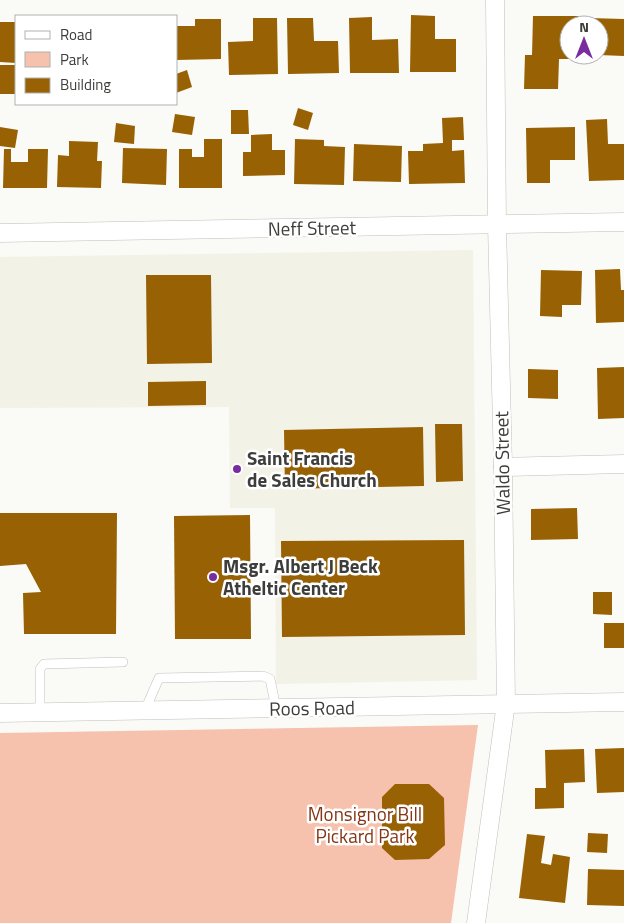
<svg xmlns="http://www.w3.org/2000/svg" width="624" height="923" font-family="'Titillium Web',sans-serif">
  <rect width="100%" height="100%" fill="#fafaf6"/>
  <!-- built -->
  <polygon fill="#f3f2e6" points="473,250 477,680 276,684 275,508 230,508 229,407 0,408 0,257"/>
  <!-- green -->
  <polygon fill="#f6c1ad" points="478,725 451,923 0,923 0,733"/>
  <!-- building -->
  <g fill="#976104">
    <polygon points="411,15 435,16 435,39 456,39 456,72 410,72"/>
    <polygon points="533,16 579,16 579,25 569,25 569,55 579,55 579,59 559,59 558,89 524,89 525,55 532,55"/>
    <polygon points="372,17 372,40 398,39 399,73 350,73 349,18"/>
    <polygon points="253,18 277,18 278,74 229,75 228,42 253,41"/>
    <polygon points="287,18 313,18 314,41 338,41 339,73 288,74"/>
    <polygon points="589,18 624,19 624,56 599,55 599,25 589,25"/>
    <polygon points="195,19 221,19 221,59 176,60 176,26 195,26"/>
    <polygon points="0,22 16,22 16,63 0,62"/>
    <rect x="0" y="65" width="16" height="29"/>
    <polygon points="187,70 192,87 176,93 176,74"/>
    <polygon points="298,108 313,113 308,130 293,125"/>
    <polygon points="231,110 248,110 249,134 231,134"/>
    <polygon points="175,114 195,117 192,135 172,132"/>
    <polygon points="463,117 464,140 452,140 452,151 464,150 465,183 409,184 408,151 423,151 423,144 443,143 442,118"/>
    <polygon points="607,119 608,144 624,144 624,180 589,181 586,120"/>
    <polygon points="116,123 135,126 134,144 114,142"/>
    <polygon points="0,127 18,130 15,148 0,146"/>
    <polygon points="575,127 575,160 550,160 550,183 527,183 526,128"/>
    <polygon points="272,134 272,150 285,150 285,175 243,176 243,152 251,152 251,135"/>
    <polygon points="204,139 222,139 222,188 179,188 179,149 192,149 192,157 204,157"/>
    <polygon points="295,139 324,140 324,146 345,147 344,185 294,184"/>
    <polygon points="69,141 98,142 97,161 102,161 101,188 57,187 58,155 69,156"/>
    <polygon points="354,144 402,146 401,182 353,181"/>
    <polygon points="123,148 167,149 166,185 122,183"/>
    <polygon points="4,149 11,149 11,162 28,162 28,149 48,149 47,188 3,188"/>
    <polygon points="620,269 621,290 624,290 624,322 596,323 595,270"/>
    <polygon points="541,270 582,271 581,305 562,305 562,317 540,316"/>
    <polygon points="146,275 211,275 212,363 147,364"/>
    <polygon points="624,367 624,418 598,419 597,368"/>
    <polygon points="528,369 558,370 558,399 528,398"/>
    <polygon points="206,381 206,405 148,406 148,382"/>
    <polygon points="435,424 462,424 463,481 436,482"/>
    <polygon points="423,427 424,486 285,489 284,430"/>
    <polygon points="577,508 578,539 531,540 531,509"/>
    <polygon points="0,513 117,513 116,634 24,634 23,593 41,592 26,564 0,566"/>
    <polygon points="250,515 251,639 175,639 174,516"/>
    <polygon points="464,540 465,635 282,637 281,541"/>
    <polygon points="593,592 612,592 612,615 593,614"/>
    <rect x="604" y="623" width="20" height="25"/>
    <polygon points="624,748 624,792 597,793 595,749"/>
    <polygon points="584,749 585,782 564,783 564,808 535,809 535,788 546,788 545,750"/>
    <polygon points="395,784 429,784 444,798 445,845 429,859 395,860 382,848 382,797"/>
    <polygon points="588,833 608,834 607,853 587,852"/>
    <polygon points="527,834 545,836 541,863 551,865 553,854 570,857 565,903 519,898"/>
    <polygon points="588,869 624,870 624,906 587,905"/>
  </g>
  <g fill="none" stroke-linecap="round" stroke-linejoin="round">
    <!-- service casing -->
    <g stroke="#c0bfbc" stroke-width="10">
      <g id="service">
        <polyline points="145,710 159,678 263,676 270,679 276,708"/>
        <polyline points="40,712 40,669 44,664 123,662"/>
      </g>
    </g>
    <!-- minor casing -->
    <g stroke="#c0bfbc" stroke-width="19">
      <g id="minor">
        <polyline points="0,233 624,222"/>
        <polyline points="503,467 624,464"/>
        <polyline points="0,713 624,702"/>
        <polyline points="476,923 506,703 503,467 497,225 495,0"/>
      </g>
    </g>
    <!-- service -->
    <use href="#service" stroke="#fff" stroke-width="9"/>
    <!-- minor -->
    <use href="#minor" stroke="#fff" stroke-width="18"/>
  </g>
  <!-- markers -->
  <g fill="#782c9d" stroke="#fff" stroke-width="2">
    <circle cx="237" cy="469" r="5"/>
    <circle cx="213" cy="577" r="5"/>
  </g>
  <g text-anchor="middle" stroke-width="5" stroke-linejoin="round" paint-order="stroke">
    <!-- street labels -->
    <g font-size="19" fill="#3d3d3b" stroke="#fff">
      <text transform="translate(312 228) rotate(-1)" y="7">Neff Street</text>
      <text transform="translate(502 463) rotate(-91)" y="7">Waldo Street</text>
      <text transform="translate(312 708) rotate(-1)" y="7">Roos Road</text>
    </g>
    <!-- poi labels -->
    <g font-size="19" font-weight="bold" fill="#3d3d3b" stroke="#fff" text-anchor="start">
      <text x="247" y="465">Saint Francis<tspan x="247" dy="22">de Sales Church</tspan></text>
      <text x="223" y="573">Msgr. Albert J Beck<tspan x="223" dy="22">Atheltic Center</tspan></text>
    </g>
    <!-- park labels -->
    <g font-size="19" fill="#843615" stroke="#fff">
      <text x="365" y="821">Monsignor Bill<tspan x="365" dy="22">Pickard Park</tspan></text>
    </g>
  </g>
  <!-- legend -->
  <rect x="15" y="15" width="162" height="90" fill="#ffffff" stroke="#b1b1b1"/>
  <rect x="25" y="31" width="25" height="8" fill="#ffffff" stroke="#b1b1b1"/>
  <text x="60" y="40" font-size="15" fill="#3d3d3b">Road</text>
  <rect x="25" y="52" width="25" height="15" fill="#f6c1ad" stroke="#b1b1b1"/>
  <text x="60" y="65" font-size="15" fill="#3d3d3b">Park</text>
  <rect x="25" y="78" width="25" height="15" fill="#976104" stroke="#b1b1b1"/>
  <text x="60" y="90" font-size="15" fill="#3d3d3b">Building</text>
  <!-- north arrow -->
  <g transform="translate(584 40)"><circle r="24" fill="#ffffff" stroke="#b1b1b1"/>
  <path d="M0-4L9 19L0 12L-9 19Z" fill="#782c9d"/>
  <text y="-8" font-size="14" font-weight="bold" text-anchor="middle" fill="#3d3d3b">N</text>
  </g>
</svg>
